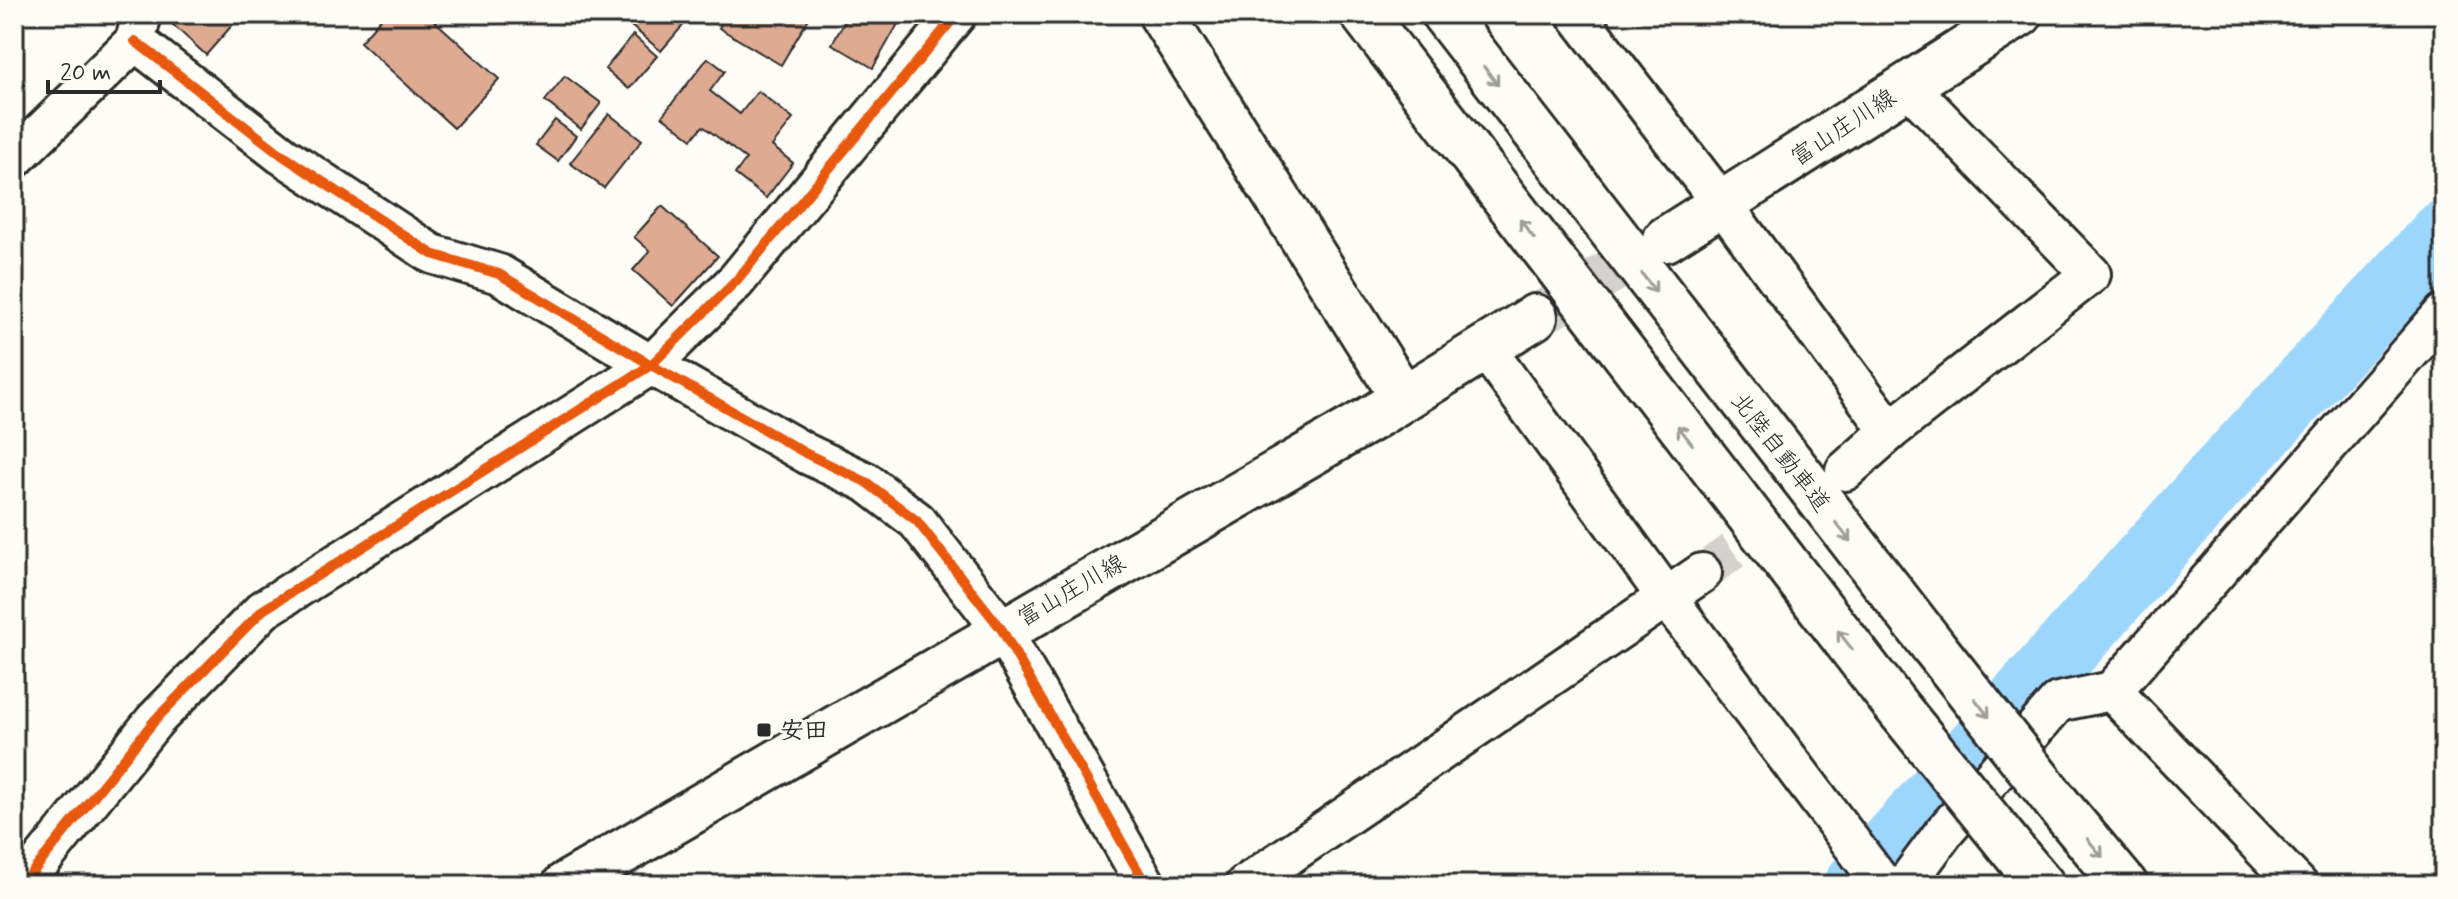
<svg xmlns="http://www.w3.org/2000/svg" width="2458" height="899" font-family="Mynerve,'Klee One',sans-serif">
  <rect width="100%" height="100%" fill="#fdfcf7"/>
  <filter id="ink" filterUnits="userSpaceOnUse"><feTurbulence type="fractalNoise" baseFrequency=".0125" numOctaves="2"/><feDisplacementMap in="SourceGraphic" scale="16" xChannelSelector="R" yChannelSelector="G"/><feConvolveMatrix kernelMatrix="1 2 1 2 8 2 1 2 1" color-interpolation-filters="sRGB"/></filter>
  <g filter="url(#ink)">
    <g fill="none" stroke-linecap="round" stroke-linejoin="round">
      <!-- river -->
      <polyline stroke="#9dd6fd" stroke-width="66" points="1857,885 2214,483 2444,233"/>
    </g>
    <!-- building -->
    <g fill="#deab92" stroke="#2b2b2b" stroke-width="2">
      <polygon points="179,14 242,14 206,55 171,23"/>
      <polygon points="385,14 427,14 499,79 454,128 360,42"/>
      <polygon points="639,14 676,14 686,22 661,51 630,25"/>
      <polygon points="727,14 802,14 809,18 781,65 719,28"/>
      <polygon points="849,14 902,17 873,68 832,44"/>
      <polygon points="633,35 657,56 629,89 605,69"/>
      <polygon points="708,58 725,71 710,91 740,114 758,91 793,119 772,146 793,163 766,198 735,174 746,159 703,126 692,139 662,116"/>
      <polygon points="565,76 601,103 581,129 545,101"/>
      <polygon points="609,114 642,140 604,188 570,163"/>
      <polygon points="555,120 576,136 558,161 536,145"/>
      <polygon points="662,206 718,256 673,306 633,270 650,251 634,237"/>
    </g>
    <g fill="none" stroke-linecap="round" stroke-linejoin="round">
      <!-- minor-tunnel -->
      <polyline stroke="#d3d2ce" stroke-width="38" stroke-dasharray="38 19" stroke-linecap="butt" points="1702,573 1839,475"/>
      <!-- primary-tunnel -->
      <polyline stroke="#d3d2ce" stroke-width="44" stroke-dasharray="44 22" stroke-linecap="butt" points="1535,317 1666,239"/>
      <!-- minor casing -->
      <g stroke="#2b2b2b" stroke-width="44">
        <g id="minor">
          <polyline points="1576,14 1735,221 1890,431 2091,274 1908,86"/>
          <polyline points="135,41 282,155 432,254 499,274 651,365 807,454 866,482 917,521 1002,630 1146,885"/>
          <polyline points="14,159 135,41 142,14"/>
          <polyline points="1486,349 1665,595 1883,885"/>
          <polyline points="1845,471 1890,431"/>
          <polyline points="2112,691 2298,885"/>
          <polyline points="22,885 155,720 263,610 651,365 736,281 957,14"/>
          <polyline points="1245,885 1702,573"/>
          <polyline points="1905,885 1944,832 2058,702 2112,691 2444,313"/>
        </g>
      </g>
      <!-- tertiary casing -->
      <g stroke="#2b2b2b" stroke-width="50">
        <polyline id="tertiary" points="1161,14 1403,397"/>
      </g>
      <!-- primary casing -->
      <g stroke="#2b2b2b" stroke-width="50">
        <g id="primary">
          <polyline points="1666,239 2020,14"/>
          <polyline points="565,885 1370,419 1535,317"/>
        </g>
      </g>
      <!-- motorway casing -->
      <g stroke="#2b2b2b" stroke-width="50">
        <g id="motorway">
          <polyline points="1363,14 1893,702"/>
          <polyline points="1444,14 1934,647"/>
          <polyline points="2064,812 2125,885"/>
          <polyline points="2020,859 2042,885"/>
        </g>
      </g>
      <!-- minor -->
      <use href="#minor" stroke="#fdfcf7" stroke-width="38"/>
      <!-- tertiary -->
      <use href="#tertiary" stroke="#fdfcf7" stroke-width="44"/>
      <!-- primary -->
      <use href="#primary" stroke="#fdfcf7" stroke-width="44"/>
      <!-- motorway -->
      <use href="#motorway" stroke="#fdfcf7" stroke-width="44"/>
      <!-- motorway-bridge casing -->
      <g stroke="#2b2b2b" stroke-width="50" stroke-linecap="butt">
        <g id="motorway-bridge">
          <polyline points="1934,647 2064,812"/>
          <polyline points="1893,702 2020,859"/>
        </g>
      </g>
      <!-- motorway-bridge -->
      <use href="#motorway-bridge" stroke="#fdfcf7" stroke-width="44"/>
      <!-- cycleway casing -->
      <g stroke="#fdfcf7" stroke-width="15">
        <g id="cycleway">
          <polyline points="135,41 282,155 432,254 499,274 651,365 807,454 866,482 917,521 1002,630 1146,885"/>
          <polyline points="22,885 155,720 263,610 651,365 736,281 957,14"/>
        </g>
      </g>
      <!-- cycleway -->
      <use href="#cycleway" stroke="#e8590c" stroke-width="10"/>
    </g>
    <!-- one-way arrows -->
    <defs><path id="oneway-shaft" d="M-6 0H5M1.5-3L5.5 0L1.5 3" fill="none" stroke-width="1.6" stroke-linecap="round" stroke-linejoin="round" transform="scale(2)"/></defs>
    <g stroke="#9e9e9b">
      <use href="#oneway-shaft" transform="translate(1491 76) rotate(53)"/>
      <use href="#oneway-shaft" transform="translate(1527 229) rotate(-127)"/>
      <use href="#oneway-shaft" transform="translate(1649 283) rotate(53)"/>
      <use href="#oneway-shaft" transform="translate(1685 435) rotate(-128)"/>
      <use href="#oneway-shaft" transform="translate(1843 532) rotate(52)"/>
      <use href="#oneway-shaft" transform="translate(1845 640) rotate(-128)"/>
      <use href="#oneway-shaft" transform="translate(1982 708) rotate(52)"/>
      <use href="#oneway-shaft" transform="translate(2095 848) rotate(50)"/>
    </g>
  </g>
  <!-- markers -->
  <rect fill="#2b2b2b" stroke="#fdfcf7" stroke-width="3" x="756" y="722" width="16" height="16" rx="4"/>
  <g text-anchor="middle" stroke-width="6" stroke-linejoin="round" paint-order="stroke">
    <!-- street labels -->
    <g font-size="24" fill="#2b2b2b" stroke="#fdfcf7">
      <text transform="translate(1843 127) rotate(-33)" y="8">富山庄川線</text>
      <text transform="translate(1781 452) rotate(52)" y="8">北陸自動車道</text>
      <text transform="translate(1071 590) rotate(-30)" y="8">富山庄川線</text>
    </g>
    <!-- poi labels -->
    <g font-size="24" font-weight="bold" fill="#2b2b2b" stroke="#fdfcf7" text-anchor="start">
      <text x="780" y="738">安田</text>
    </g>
  </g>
  <!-- margin -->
  <rect width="2458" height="899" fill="none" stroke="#fdfcf7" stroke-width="48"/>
  <rect x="24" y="24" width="2410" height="851" fill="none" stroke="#2b2b2b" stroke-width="3" filter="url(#ink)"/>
  <!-- scale -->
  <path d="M48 80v12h112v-12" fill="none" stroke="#2b2b2b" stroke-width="4"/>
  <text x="60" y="80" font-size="24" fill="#2b2b2b" stroke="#fdfcf7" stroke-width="6" paint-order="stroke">20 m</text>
</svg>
